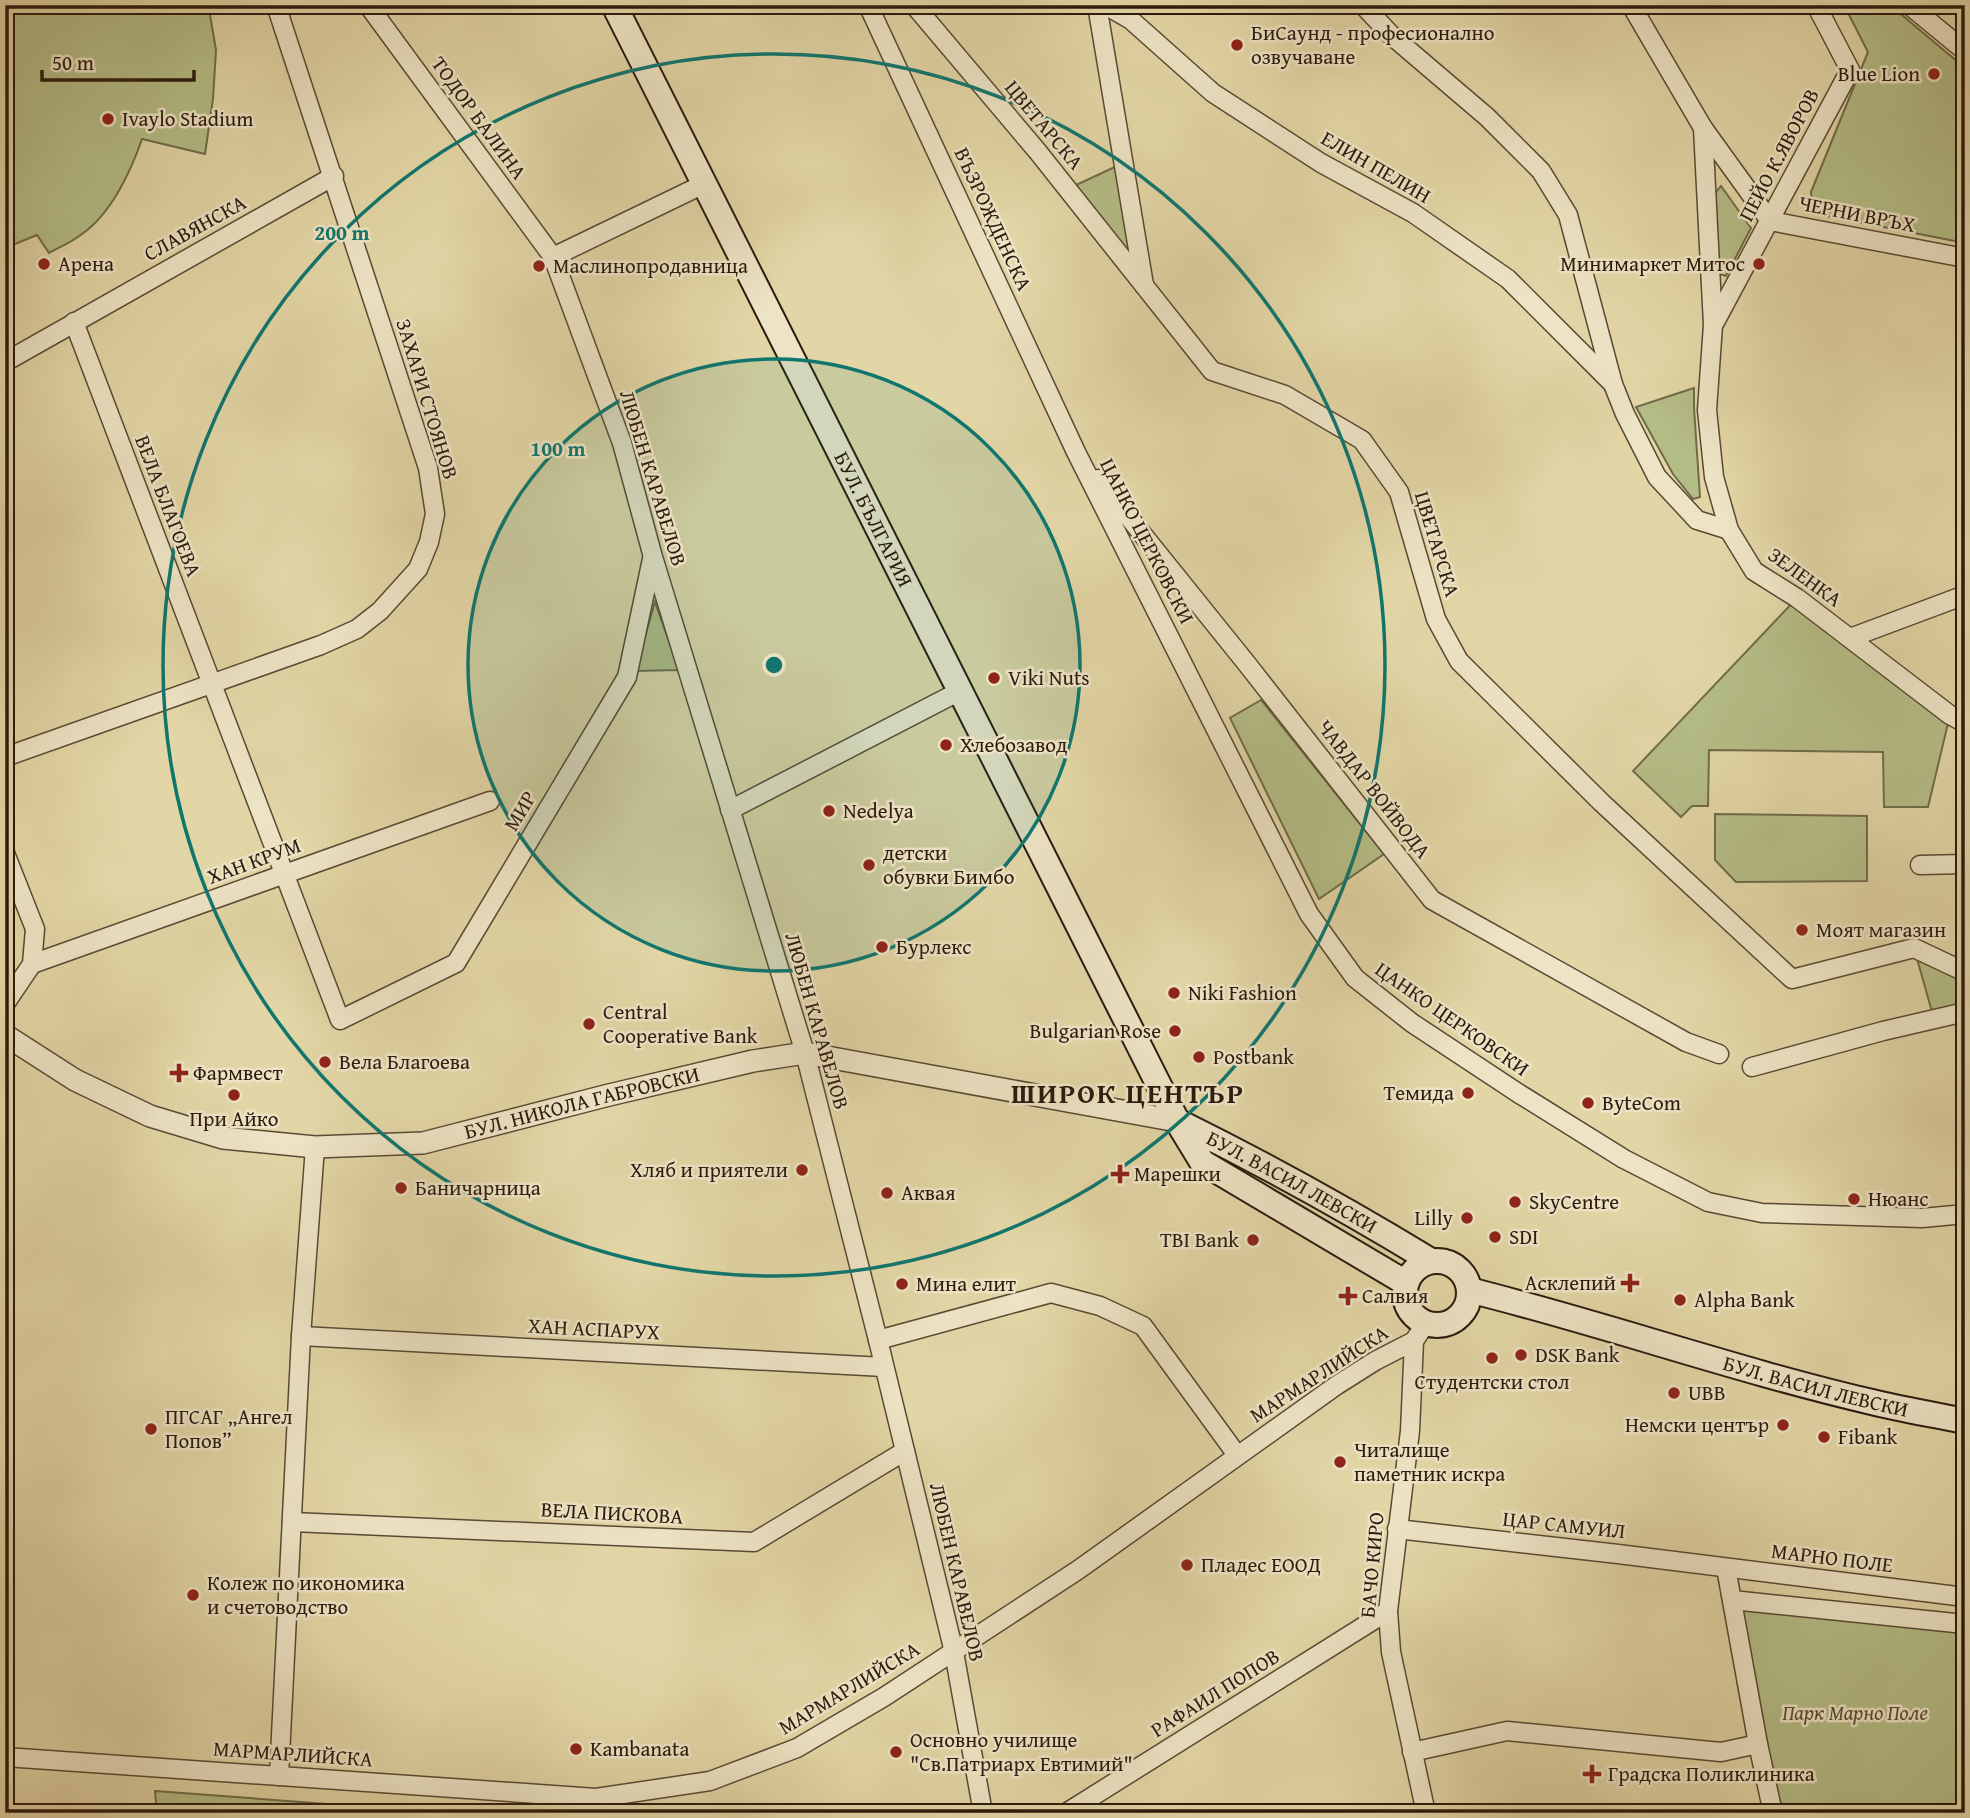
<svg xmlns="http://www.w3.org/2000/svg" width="1970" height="1818" font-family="'Gentium Book Plus',serif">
  <rect width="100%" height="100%" fill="#e3d6a6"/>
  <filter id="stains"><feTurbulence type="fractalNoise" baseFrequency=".00286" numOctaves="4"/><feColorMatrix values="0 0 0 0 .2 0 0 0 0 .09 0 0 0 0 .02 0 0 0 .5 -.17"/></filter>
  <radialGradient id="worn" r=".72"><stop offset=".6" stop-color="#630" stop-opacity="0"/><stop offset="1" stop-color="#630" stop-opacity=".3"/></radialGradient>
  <!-- green -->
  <g fill="#b5bd86" stroke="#706c4a" stroke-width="2">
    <path d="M5,5H207L209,9L216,50L213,99L205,154L142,139C131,171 111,214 82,234C72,242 60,247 49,253L37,235L5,248Z"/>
    <polygon points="1844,5 1890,5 1965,68 1965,243 1817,214 1812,202 1811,192 1868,52"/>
    <polygon points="1119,165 1138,272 1072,187"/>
    <polygon points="1721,186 1751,228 1726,276 1717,273 1714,194"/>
    <polygon points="1694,388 1694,408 1700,497 1693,499 1673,474 1636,407"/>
    <polygon points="1797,598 1950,715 1928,807 1884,807 1883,752 1709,750 1708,806 1692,806 1681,817 1633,771"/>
    <polygon points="655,602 679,670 635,671"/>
    <polygon points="1261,700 1384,854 1319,899 1230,718"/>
    <polygon points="1715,814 1867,816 1867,881 1736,882 1715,860"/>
    <polygon points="1914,948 1965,972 1965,1012 1934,1019"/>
    <polygon points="1732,1600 1965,1624 1965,1813 1773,1813"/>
    <polygon points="155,1791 447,1813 157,1813"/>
  </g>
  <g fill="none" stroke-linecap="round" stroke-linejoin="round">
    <!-- minor casing -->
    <g stroke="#594934" stroke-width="21">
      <g id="minor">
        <polyline points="368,5 553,257 622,443 653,557 805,1053 878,1340 954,1652 983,1813"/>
        <polyline points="868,5 1076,452 1309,914 1355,978 1412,1023 1518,1093 1624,1159 1708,1202 1762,1213 1922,1218 1965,1214"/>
        <polyline points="914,5 1038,152 1212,371 1285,395 1362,440 1399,492 1436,619 1459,661 1602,803 1792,979 1914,948 1965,972"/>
        <polyline points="1097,5 1144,285"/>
        <polyline points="1105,5 1131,20 1213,93 1321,163 1413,213 1508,279 1613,384"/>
        <polyline points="1363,5 1392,36 1487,117 1541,171 1568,215 1613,384 1625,414 1657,477 1697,520 1729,530"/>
        <polyline points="1631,5 1703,128 1770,221 1965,258"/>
        <polyline points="1909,5 1965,51"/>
        <polyline points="1703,128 1713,325 1707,410 1714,477 1729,530 1754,571 1797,598 1950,715 1965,723"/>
        <polyline points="553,257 704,184"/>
        <polyline points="74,322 340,1020 456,963 627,677 652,559"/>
        <polyline points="1715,322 1850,70 1816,5"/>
        <polyline points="5,362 334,176"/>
        <polyline points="1098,479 1247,664 1432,900 1686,1042 1719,1054"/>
        <polyline points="1850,638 1965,595"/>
        <polyline points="5,757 321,645 357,629 380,611 418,569 429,542 435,514 428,468 276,5"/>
        <polyline points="730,810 960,691"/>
        <polyline points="5,853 35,929 32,964 5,1004"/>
        <polyline points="1920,865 1965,864"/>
        <polyline points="32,964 490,801"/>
        <polyline points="1752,1067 1883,1031 1965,1012"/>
        <polyline points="301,1336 884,1367"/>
        <polyline points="878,1340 1051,1293 1100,1306 1143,1326 1237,1455"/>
        <polyline points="292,1522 754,1542 905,1451"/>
        <polyline points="1397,1529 1618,1554 1965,1597"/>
        <polyline points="1726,1568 1758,1744 1773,1813"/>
        <polyline points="1732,1600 1965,1624"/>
        <polyline points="1412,1752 1507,1731 1721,1752 1758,1744"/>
        <polyline points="5,1757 596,1798 710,1781 797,1748 884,1697 1078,1570 1337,1385 1375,1361 1414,1341"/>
        <polyline points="279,1776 301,1336 315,1147"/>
        <polyline points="1066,1813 1388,1611"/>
        <polyline points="1426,1813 1391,1652 1388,1611 1410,1431 1414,1341 1426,1323"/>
      </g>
    </g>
    <!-- tertiary casing -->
    <g stroke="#594934" stroke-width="24">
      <g id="tertiary">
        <path id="s1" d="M5,1035L75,1080L150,1116L223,1138L315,1147L423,1143L605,1096L753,1061L805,1053L1177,1121"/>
      </g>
    </g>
    <!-- secondary casing -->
    <g stroke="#2b1a0e" stroke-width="28">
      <g id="secondary">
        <path id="s2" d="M614,5L1177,1121L1202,1162L1406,1283"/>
        <path id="s3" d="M1177,1121C1264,1164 1349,1211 1431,1261"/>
        <circle cx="1437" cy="1293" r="32"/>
        <path id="s4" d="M1469,1290C1605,1324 1738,1371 1876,1403C1905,1410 1935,1415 1965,1421"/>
      </g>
    </g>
    <!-- minor -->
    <use href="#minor" stroke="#ede4c5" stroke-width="18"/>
    <!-- tertiary -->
    <use href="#tertiary" stroke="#ede4c5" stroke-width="21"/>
    <!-- secondary -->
    <use href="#secondary" stroke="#ede4c5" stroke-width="24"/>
  </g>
  <!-- distance rings -->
  <circle cx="774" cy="665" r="306" fill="#0f766e" fill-opacity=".12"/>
  <g fill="none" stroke="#0f766e" stroke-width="3.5">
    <circle cx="774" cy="665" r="306"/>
    <circle cx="774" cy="665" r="611"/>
  </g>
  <!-- markers -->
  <g fill="#8f2418" stroke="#ede4c5" stroke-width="2.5">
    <circle cx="1237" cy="45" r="7"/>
    <circle cx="1934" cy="74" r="7"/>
    <circle cx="108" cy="119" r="7"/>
    <circle cx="44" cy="264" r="7"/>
    <circle cx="1759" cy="264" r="7"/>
    <circle cx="539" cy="266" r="7"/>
    <circle cx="994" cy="678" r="7"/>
    <circle cx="946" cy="745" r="7"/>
    <circle cx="829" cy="811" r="7"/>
    <circle cx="869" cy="865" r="7"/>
    <circle cx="1802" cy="930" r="7"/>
    <circle cx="882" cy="947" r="7"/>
    <circle cx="1174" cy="993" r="7"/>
    <circle cx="589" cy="1024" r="7"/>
    <circle cx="1175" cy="1031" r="7"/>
    <circle cx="1199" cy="1057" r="7"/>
    <circle cx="325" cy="1062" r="7"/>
    <path d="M175.5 1062.5h7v7h7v7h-7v7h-7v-7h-7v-7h7z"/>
    <circle cx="1468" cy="1093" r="7"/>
    <circle cx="234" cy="1095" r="7"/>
    <circle cx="1588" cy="1103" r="7"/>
    <circle cx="802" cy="1170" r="7"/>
    <path d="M1116.5 1163.5h7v7h7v7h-7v7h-7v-7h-7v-7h7z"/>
    <circle cx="401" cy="1188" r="7"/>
    <circle cx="887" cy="1193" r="7"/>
    <circle cx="1854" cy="1199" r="7"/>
    <circle cx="1515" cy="1202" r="7"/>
    <circle cx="1467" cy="1218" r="7"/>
    <circle cx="1495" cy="1237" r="7"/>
    <circle cx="1253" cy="1240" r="7"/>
    <path d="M1626.5 1272.5h7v7h7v7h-7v7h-7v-7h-7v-7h7z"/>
    <circle cx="902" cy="1284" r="7"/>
    <path d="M1344.5 1285.5h7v7h7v7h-7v7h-7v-7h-7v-7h7z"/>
    <circle cx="1680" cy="1300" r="7"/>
    <circle cx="1521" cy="1355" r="7"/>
    <circle cx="1492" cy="1358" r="7"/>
    <circle cx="1674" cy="1393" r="7"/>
    <circle cx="1783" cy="1425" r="7"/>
    <circle cx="151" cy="1429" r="7"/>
    <circle cx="1824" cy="1437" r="7"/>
    <circle cx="1340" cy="1462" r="7"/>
    <circle cx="1187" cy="1565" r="7"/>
    <circle cx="193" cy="1595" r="7"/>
    <circle cx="576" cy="1749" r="7"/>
    <circle cx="896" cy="1752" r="7"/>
    <path d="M1588.5 1763.5h7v7h7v7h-7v7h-7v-7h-7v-7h7z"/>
  </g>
  <g text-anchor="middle" stroke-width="5" stroke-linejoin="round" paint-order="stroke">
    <!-- poi labels -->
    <g font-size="21" fill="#2b1a0e" stroke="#ede4c5" text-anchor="start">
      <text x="1251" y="40">БиСаунд - професионално<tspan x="1251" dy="24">озвучаване</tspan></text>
      <text x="1920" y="81" text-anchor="end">Blue Lion</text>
      <text x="122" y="126">Ivaylo Stadium</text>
      <text x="58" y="271">Арена</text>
      <text x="1745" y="271" text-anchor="end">Минимаркет Митос</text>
      <text x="553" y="273">Маслинопродавница</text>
      <text x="1008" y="685">Viki Nuts</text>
      <text x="960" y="752">Хлебозавод</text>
      <text x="843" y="818">Nedelya</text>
      <text x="883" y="860">детски<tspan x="883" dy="24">обувки Бимбо</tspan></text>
      <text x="1816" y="937">Моят магазин</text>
      <text x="896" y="954">Бурлекс</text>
      <text x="1188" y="1000">Niki Fashion</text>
      <text x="603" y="1019">Central<tspan x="603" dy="24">Cooperative Bank</tspan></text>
      <text x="1161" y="1038" text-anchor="end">Bulgarian Rose</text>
      <text x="1213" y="1064">Postbank</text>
      <text x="339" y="1069">Вела Благоева</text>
      <text x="193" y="1080">Фармвест</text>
      <text x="1454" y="1100" text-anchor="end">Темида</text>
      <text x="1602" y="1110">ByteCom</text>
      <text x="234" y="1126" text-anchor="middle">При Айко</text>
      <text x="788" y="1177" text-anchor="end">Хляб и приятели</text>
      <text x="1134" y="1181">Марешки</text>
      <text x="415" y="1195">Баничарница</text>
      <text x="901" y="1200">Аквая</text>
      <text x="1868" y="1206">Нюанс</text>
      <text x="1529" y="1209">SkyCentre</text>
      <text x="1453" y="1225" text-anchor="end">Lilly</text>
      <text x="1509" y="1244">SDI</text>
      <text x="1239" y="1247" text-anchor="end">TBI Bank</text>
      <text x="1616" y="1290" text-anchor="end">Асклепий</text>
      <text x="916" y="1291">Мина елит</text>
      <text x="1362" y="1303">Салвия</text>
      <text x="1694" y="1307">Alpha Bank</text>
      <text x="1535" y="1362">DSK Bank</text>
      <text x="1492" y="1389" text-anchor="middle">Студентски стол</text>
      <text x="1688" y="1400">UBB</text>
      <text x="165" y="1424">ПГСАГ „Ангел<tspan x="165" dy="24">Попов”</tspan></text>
      <text x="1769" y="1432" text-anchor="end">Немски център</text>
      <text x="1838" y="1444">Fibank</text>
      <text x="1354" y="1457">Читалище<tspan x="1354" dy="24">паметник искра</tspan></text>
      <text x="1201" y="1572">Пладес ЕООД</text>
      <text x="207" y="1590">Колеж по икономика<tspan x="207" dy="24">и счетоводство</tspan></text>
      <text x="910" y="1747">Основно училище<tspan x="910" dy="24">"Св.Патриарх Евтимий"</tspan></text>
      <text x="590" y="1756">Kambanata</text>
      <text x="1608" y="1781">Градска Поликлиника</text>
    </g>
    <!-- street labels -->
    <g font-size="21" fill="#2b1a0e" stroke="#ede4c5">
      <text transform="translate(479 118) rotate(54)" y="7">ТОДОР БАЛИНА</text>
      <text transform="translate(1044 125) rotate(50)" y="7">ЦВЕТАРСКА</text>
      <text transform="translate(1779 155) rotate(-62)" y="7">ПЕЙО К.ЯВОРОВ</text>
      <text transform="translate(1376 167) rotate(30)" y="7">ЕЛИН ПЕЛИН</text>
      <text transform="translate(1857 214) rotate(11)" y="7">ЧЕРНИ ВРЪХ</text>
      <text transform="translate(993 219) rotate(65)" y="7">ВЪЗРОЖДЕНСКА</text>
      <text transform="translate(195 228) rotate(-29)" y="7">СЛАВЯНСКА</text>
      <text transform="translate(427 399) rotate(73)" y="7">ЗАХАРИ СТОЯНОВ</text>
      <text transform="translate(653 478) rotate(73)" y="7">ЛЮБЕН КАРАВЕЛОВ</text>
      <text transform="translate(168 506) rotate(69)" y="7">ВЕЛА БЛАГОЕВА</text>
      <text dy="7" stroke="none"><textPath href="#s2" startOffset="576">БУЛ. БЪЛГАРИЯ</textPath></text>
      <text transform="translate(1147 541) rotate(63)" y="7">ЦАНКО ЦЕРКОВСКИ</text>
      <text transform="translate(1437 544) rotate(73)" y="7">ЦВЕТАРСКА</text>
      <text transform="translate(1805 577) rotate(36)" y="7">ЗЕЛЕНКА</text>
      <text transform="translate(1374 789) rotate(52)" y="7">ЧАВДАР ВОЙВОДА</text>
      <text transform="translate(520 811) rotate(-59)" y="7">МИР</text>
      <text transform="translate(254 861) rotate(-20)" y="7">ХАН КРУМ</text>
      <text transform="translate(1452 1019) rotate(35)" y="7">ЦАНКО ЦЕРКОВСКИ</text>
      <text transform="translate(817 1021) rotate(74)" y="7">ЛЮБЕН КАРАВЕЛОВ</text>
      <text dy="7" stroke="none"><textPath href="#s1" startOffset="607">БУЛ. НИКОЛА ГАБРОВСКИ</textPath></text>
      <text dy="7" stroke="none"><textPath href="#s3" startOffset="130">БУЛ. ВАСИЛ ЛЕВСКИ</textPath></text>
      <text transform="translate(594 1329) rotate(3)" y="7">ХАН АСПАРУХ</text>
      <text transform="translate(1319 1374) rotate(-33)" y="7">МАРМАРЛИЙСКА</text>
      <text dy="7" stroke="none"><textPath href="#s4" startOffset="360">БУЛ. ВАСИЛ ЛЕВСКИ</textPath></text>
      <text transform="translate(612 1513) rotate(3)" y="7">ВЕЛА ПИСКОВА</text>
      <text transform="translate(1564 1525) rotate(6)" y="7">ЦАР САМУИЛ</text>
      <text transform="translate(1832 1558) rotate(7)" y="7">МАРНО ПОЛЕ</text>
      <text transform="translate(1372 1565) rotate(-85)" y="7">БАЧО КИРО</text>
      <text transform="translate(957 1572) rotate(77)" y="7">ЛЮБЕН КАРАВЕЛОВ</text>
      <text transform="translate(849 1688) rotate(-31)" y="7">МАРМАРЛИЙСКА</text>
      <text transform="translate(1215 1693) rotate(-32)" y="7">РАФАИЛ ПОПОВ</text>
      <text transform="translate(293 1754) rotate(4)" y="7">МАРМАРЛИЙСКА</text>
    </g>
    <!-- park labels -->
    <g font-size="21" font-style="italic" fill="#544b32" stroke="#ede4c5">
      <text x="1855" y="1720">Парк Марно Поле</text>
    </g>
    <!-- district labels -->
    <g font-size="28" font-weight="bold" letter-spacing="2" fill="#2b1a0e" stroke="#ede4c5">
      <text x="1128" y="1103">ШИРОК ЦЕНТЪР</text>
    </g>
  </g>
  <circle cx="774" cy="665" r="10" fill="#0f766e" stroke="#ede4c5" stroke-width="3.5"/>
  <g font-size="21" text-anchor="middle" font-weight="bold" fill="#0f766e" stroke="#ede4c5" stroke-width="5" stroke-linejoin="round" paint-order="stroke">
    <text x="342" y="240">200 m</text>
    <text x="558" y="456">100 m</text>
  </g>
  <!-- margin -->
  <rect width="1970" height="1818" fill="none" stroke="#e3d6a6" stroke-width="28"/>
  <rect x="7" y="7" width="1956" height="1804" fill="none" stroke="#2b1a0e" stroke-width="3.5"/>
  <rect x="14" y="14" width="1942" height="1790" fill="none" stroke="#2b1a0e" stroke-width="2"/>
  <!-- scale -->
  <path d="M42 70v10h152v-10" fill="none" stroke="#2b1a0e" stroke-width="3.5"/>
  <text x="52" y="70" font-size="21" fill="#2b1a0e" stroke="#ede4c5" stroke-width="5" paint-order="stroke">50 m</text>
  <rect width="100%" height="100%" filter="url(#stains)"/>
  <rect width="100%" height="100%" fill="url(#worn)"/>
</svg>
